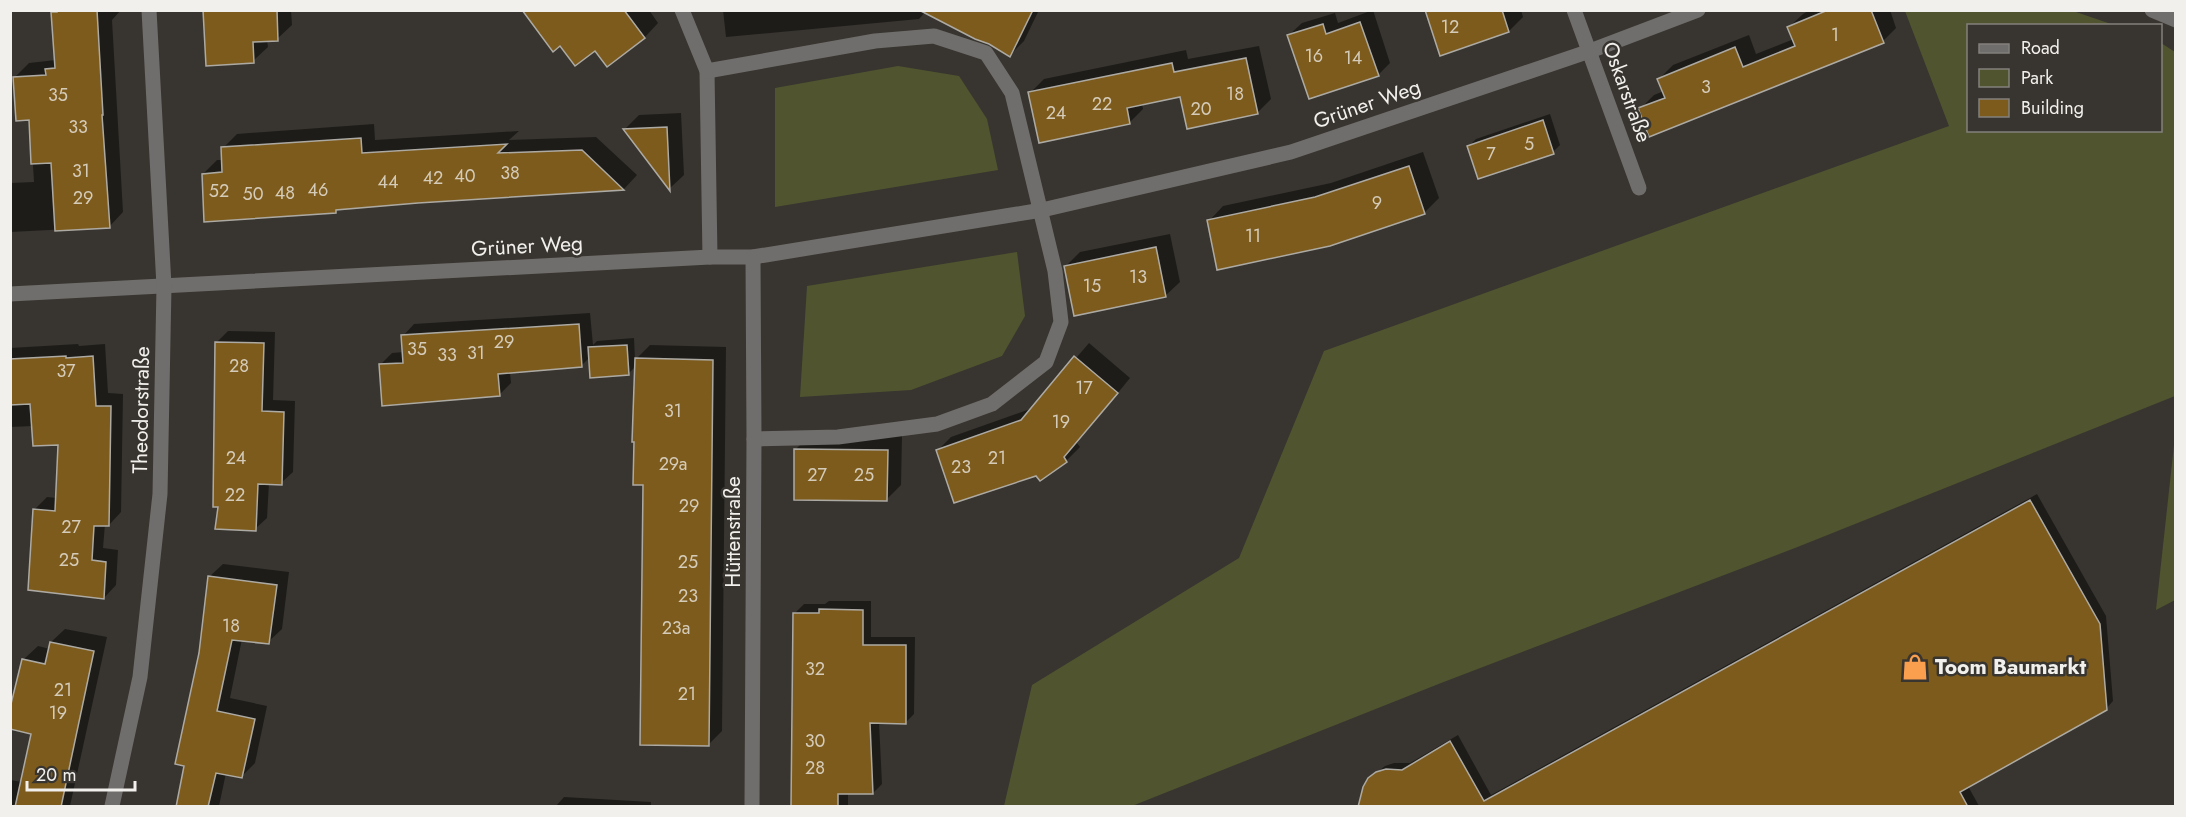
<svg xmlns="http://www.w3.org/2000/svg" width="2186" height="817" font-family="Jost,sans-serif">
  <rect width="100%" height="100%" fill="#383530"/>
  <!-- green -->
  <g fill="#50552f">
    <polygon points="1905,11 2073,11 2114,25 1968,26 1968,130 2160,130 2161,43 2175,52 2175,396 1800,546 1441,683 1132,806 1004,806 1032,685 1239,558 1324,351 1949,126"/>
    <polygon points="898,66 959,76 987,119 998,170 775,207 775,88"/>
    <polygon points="1017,252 1025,316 1002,356 911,390 800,397 807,286"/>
    <polygon points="2175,436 2175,600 2156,610"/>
  </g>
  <!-- shadow -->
  <g fill="#0007">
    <polygon points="53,10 121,10 112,20 123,212 109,227 10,232 10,183 34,182 30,118 15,77 29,63 56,60"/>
    <polygon points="204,10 291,10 292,25 277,39 267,40 268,47 253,61"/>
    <polygon points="524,10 649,10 658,23 645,37 607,65 595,49 560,44"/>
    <polygon points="723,10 927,10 919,19 726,37"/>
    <polygon points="954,10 1039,10 1024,41 1010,55"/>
    <polygon points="1373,10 1390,63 1378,75 1289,35 1302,23 1335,13 1338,23"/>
    <polygon points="1427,10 1521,10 1523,17 1509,31"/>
    <polygon points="1810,10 1890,10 1896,28 1883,41 1640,109 1654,95 1664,91 1659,79 1673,65 1749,35 1756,54 1794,39 1789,27 1803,14"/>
    <polygon points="1259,46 1271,99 1257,113 1181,95 1142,104 1143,109 1129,123 1030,93 1044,79 1186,50 1188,59"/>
    <polygon points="681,113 684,175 670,188 625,129 639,115"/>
    <polygon points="1550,114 1560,145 1553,152 1469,146 1476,139"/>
    <polygon points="374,124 375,140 519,131 509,140 596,137 637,175 624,189 418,202 339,208 335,212 203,174 217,160 223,160 223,148 237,134"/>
    <polygon points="1423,152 1439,198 1424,213 1209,221 1223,206 1331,183"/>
    <polygon points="1170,234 1180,282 1165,296 1066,266 1080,252"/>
    <polygon points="590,313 593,345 597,341 634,338 635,360 650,345 726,347 722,731 708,745 644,484 636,440 636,366 628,374 590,357 581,366 510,372 511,383 499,395 380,365 392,353 404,352 403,336 414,324"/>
    <polygon points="228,331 275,332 273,400 295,401 293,472 281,483 269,483 267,518 255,529 219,506 217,342"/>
    <polygon points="1089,343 1130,378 1077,443 1080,447 1066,461 1037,474 938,450 951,437 1033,408"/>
    <polygon points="78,344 79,346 105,344 108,393 123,394 121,512 109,525 105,524 103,548 118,550 116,585 104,598 34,510 47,497 57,498 60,443 33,426 10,427 10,348"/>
    <polygon points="810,435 902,436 901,485 887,499 796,449"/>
    <polygon points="2037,494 2106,616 2113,701 2106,709 1968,786 1979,806 1363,806 1369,779 1385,766 1394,763 1410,763 1458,735 1491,795"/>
    <polygon points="223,564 289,572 282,629 268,642 242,639 230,698 267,706 255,763 242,776 226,773 219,806 177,806 186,765 209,577"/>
    <polygon points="829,601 871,601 871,637 915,637 914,714 905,723 879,722 882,784 873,793 848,792 848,806 793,806 795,613 804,604 825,604"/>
    <polygon points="65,629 107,637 70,806 10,806 10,780 22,782 32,733 24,659 38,646 50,649 51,642"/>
    <polygon points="564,797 651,802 651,806 556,806"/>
  </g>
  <!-- building -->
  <g fill="#7d5b1c" stroke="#adaaa4" stroke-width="1.5">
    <polygon points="57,10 97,10 103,115 102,115 110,228 55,231 51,163 31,164 29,120 16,121 13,77 46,75 45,69 55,68 51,12 57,12"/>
    <polygon points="203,10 277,10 278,41 253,42 254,63 206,66"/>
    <polygon points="522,10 624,10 645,38 607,67 595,51 575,66 560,46 553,52"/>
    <polygon points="919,10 1033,10 1010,57 989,44 975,39"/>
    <polygon points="1425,10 1502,10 1509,32 1440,56"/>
    <polygon points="1828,10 1871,10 1884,43 1649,137 1638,108 1665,98 1657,79 1735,47 1743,67 1795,46 1787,27"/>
    <polygon points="1360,22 1379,76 1309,99 1287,35 1323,24 1326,34"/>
    <polygon points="1246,58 1258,114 1187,129 1180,97 1127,108 1130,124 1039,143 1028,92 1172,63 1174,72"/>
    <polygon points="1543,120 1554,154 1478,179 1467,146"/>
    <polygon points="667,127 670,191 623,129"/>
    <polygon points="361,138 362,153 507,144 498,153 582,150 624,190 418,203 336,210 336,213 204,222 202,174 222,172 221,147"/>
    <polygon points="1409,166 1425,214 1330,246 1217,270 1207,220 1315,197"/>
    <polygon points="1156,247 1166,297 1074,316 1064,266"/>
    <polygon points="579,324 582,367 498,374 500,396 382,406 379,364 403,363 401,335"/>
    <polygon points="215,342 264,343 262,411 284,412 282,485 258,484 256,531 215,529 218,507 213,507"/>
    <polygon points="627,345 629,375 590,378 588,347"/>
    <polygon points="66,356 66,358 93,356 96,406 111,406 109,526 94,526 92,560 106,562 104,599 28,590 33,509 55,511 58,445 33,446 30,404 10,405 10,359"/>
    <polygon points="1074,356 1118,393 1064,457 1067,462 1040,481 1036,476 954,503 936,450 1021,420"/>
    <polygon points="635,358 713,360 709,746 640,745 643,485 633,485 634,442 632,442"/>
    <polygon points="794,449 888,450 887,501 794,500"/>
    <polygon points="2030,500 2100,624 2107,710 1960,792 1968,807 1358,807 1363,787 1368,778 1376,772 1386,769 1402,770 1450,741 1484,801"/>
    <polygon points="208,576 277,585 269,644 232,640 217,711 255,719 242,778 216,773 208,807 176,807 184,766 175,764 199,653"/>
    <polygon points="819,609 863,610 863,645 906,645 906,724 870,723 873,794 838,794 838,807 791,807 793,613 819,613"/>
    <polygon points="50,642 94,651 61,807 15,807 31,734 10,729 10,708 22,659 45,664"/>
  </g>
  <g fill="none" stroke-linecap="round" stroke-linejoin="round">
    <!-- minor -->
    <g stroke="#706e6c" stroke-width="15">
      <polyline points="682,10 707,71 710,257"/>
      <polyline points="1574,10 1639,188"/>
      <polyline points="2152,10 2176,20"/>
      <polyline points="707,71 875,41 934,36 986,53 1012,93 1055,271 1061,322 1046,362 992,404 937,424 838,437 754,439"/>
      <polyline points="10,294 710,257 753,257 1042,210 1291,152 1590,51 1698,10"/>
      <polyline points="112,806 140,677 160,494 164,286 149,10"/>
      <polyline points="752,806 754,439 753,257"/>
    </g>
  </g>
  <!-- icons -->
  <defs>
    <g id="shop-bare" transform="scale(2.07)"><path d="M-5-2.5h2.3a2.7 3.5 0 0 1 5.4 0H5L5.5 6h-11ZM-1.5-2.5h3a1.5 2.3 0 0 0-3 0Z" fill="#fa9f4e" stroke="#383530" stroke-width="2.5" paint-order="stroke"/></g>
  </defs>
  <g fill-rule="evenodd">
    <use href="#shop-bare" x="1915" y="667"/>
  </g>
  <g text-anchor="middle" stroke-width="5" stroke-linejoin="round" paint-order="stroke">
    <!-- number labels -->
    <g font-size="18" fill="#d5cbb9">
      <text x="1450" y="33">12</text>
      <text x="1835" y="41">1</text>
      <text x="1314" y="62">16</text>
      <text x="1353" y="64">14</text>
      <text x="1706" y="93">3</text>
      <text x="1235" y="100">18</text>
      <text x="58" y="101">35</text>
      <text x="1102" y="110">22</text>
      <text x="1201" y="115">20</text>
      <text x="1056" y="119">24</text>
      <text x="78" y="133">33</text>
      <text x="1529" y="150">5</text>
      <text x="1491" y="160">7</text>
      <text x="81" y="177">31</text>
      <text x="510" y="179">38</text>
      <text x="465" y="182">40</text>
      <text x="433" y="184">42</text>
      <text x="388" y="188">44</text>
      <text x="318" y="196">46</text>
      <text x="219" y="197">52</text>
      <text x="285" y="199">48</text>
      <text x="253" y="200">50</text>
      <text x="83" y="204">29</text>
      <text x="1377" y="209">9</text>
      <text x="1253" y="242">11</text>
      <text x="1138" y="283">13</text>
      <text x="1092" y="292">15</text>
      <text x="504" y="348">29</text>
      <text x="417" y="355">35</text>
      <text x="476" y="359">31</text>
      <text x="447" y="361">33</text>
      <text x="239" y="372">28</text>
      <text x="66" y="377">37</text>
      <text x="1084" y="394">17</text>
      <text x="673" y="417">31</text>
      <text x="1061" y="428">19</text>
      <text x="236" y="464">24</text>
      <text x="997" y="464">21</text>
      <text x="673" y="470">29a</text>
      <text x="961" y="473">23</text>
      <text x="817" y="481">27</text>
      <text x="864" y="481">25</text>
      <text x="235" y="501">22</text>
      <text x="689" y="512">29</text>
      <text x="71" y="533">27</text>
      <text x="69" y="566">25</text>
      <text x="688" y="568">25</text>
      <text x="688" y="602">23</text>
      <text x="231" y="632">18</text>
      <text x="676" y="634">23a</text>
      <text x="815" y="675">32</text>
      <text x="63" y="696">21</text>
      <text x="687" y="700">21</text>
      <text x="58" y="719">19</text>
      <text x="815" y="747">30</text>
      <text x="815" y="774">28</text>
    </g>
    <!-- street labels -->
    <g font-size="21" fill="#f2f0ed" stroke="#383530">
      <text transform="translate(1627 92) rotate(70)" y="7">Oskarstraße</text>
      <text transform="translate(1367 104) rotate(-19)" y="7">Grüner Weg</text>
      <text transform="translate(527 246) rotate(-3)" y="7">Grüner Weg</text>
      <text transform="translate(141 410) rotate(-89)" y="7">Theodorstraße</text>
      <text transform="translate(733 532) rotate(-90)" y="7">Hüttenstraße</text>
    </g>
    <!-- poi labels -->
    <g font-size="21" font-weight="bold" fill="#f2f0ed" stroke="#383530" text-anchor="start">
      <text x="1935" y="674">Toom Baumarkt</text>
    </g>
  </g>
  <!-- border -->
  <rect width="2186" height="817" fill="none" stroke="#f2f0ed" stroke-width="24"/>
  <!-- legend -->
  <rect x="1967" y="24" width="195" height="108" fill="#383530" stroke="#82807c" stroke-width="1.5"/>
  <rect x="1979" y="44" width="30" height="9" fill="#706e6c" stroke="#82807c" stroke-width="1.5"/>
  <text x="2021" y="54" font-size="18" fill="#f2f0ed">Road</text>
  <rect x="1979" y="69" width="30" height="18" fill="#50552f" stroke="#82807c" stroke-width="1.5"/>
  <text x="2021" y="84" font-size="18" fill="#f2f0ed">Park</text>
  <rect x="1979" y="99" width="30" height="18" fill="#7d5b1c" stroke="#82807c" stroke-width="1.5"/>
  <text x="2021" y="114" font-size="18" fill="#f2f0ed">Building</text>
  <!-- scale -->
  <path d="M27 781v9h108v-9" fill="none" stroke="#f2f0ed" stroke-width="3"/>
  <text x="36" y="781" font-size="18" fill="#f2f0ed" stroke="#383530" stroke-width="4.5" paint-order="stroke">20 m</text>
</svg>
